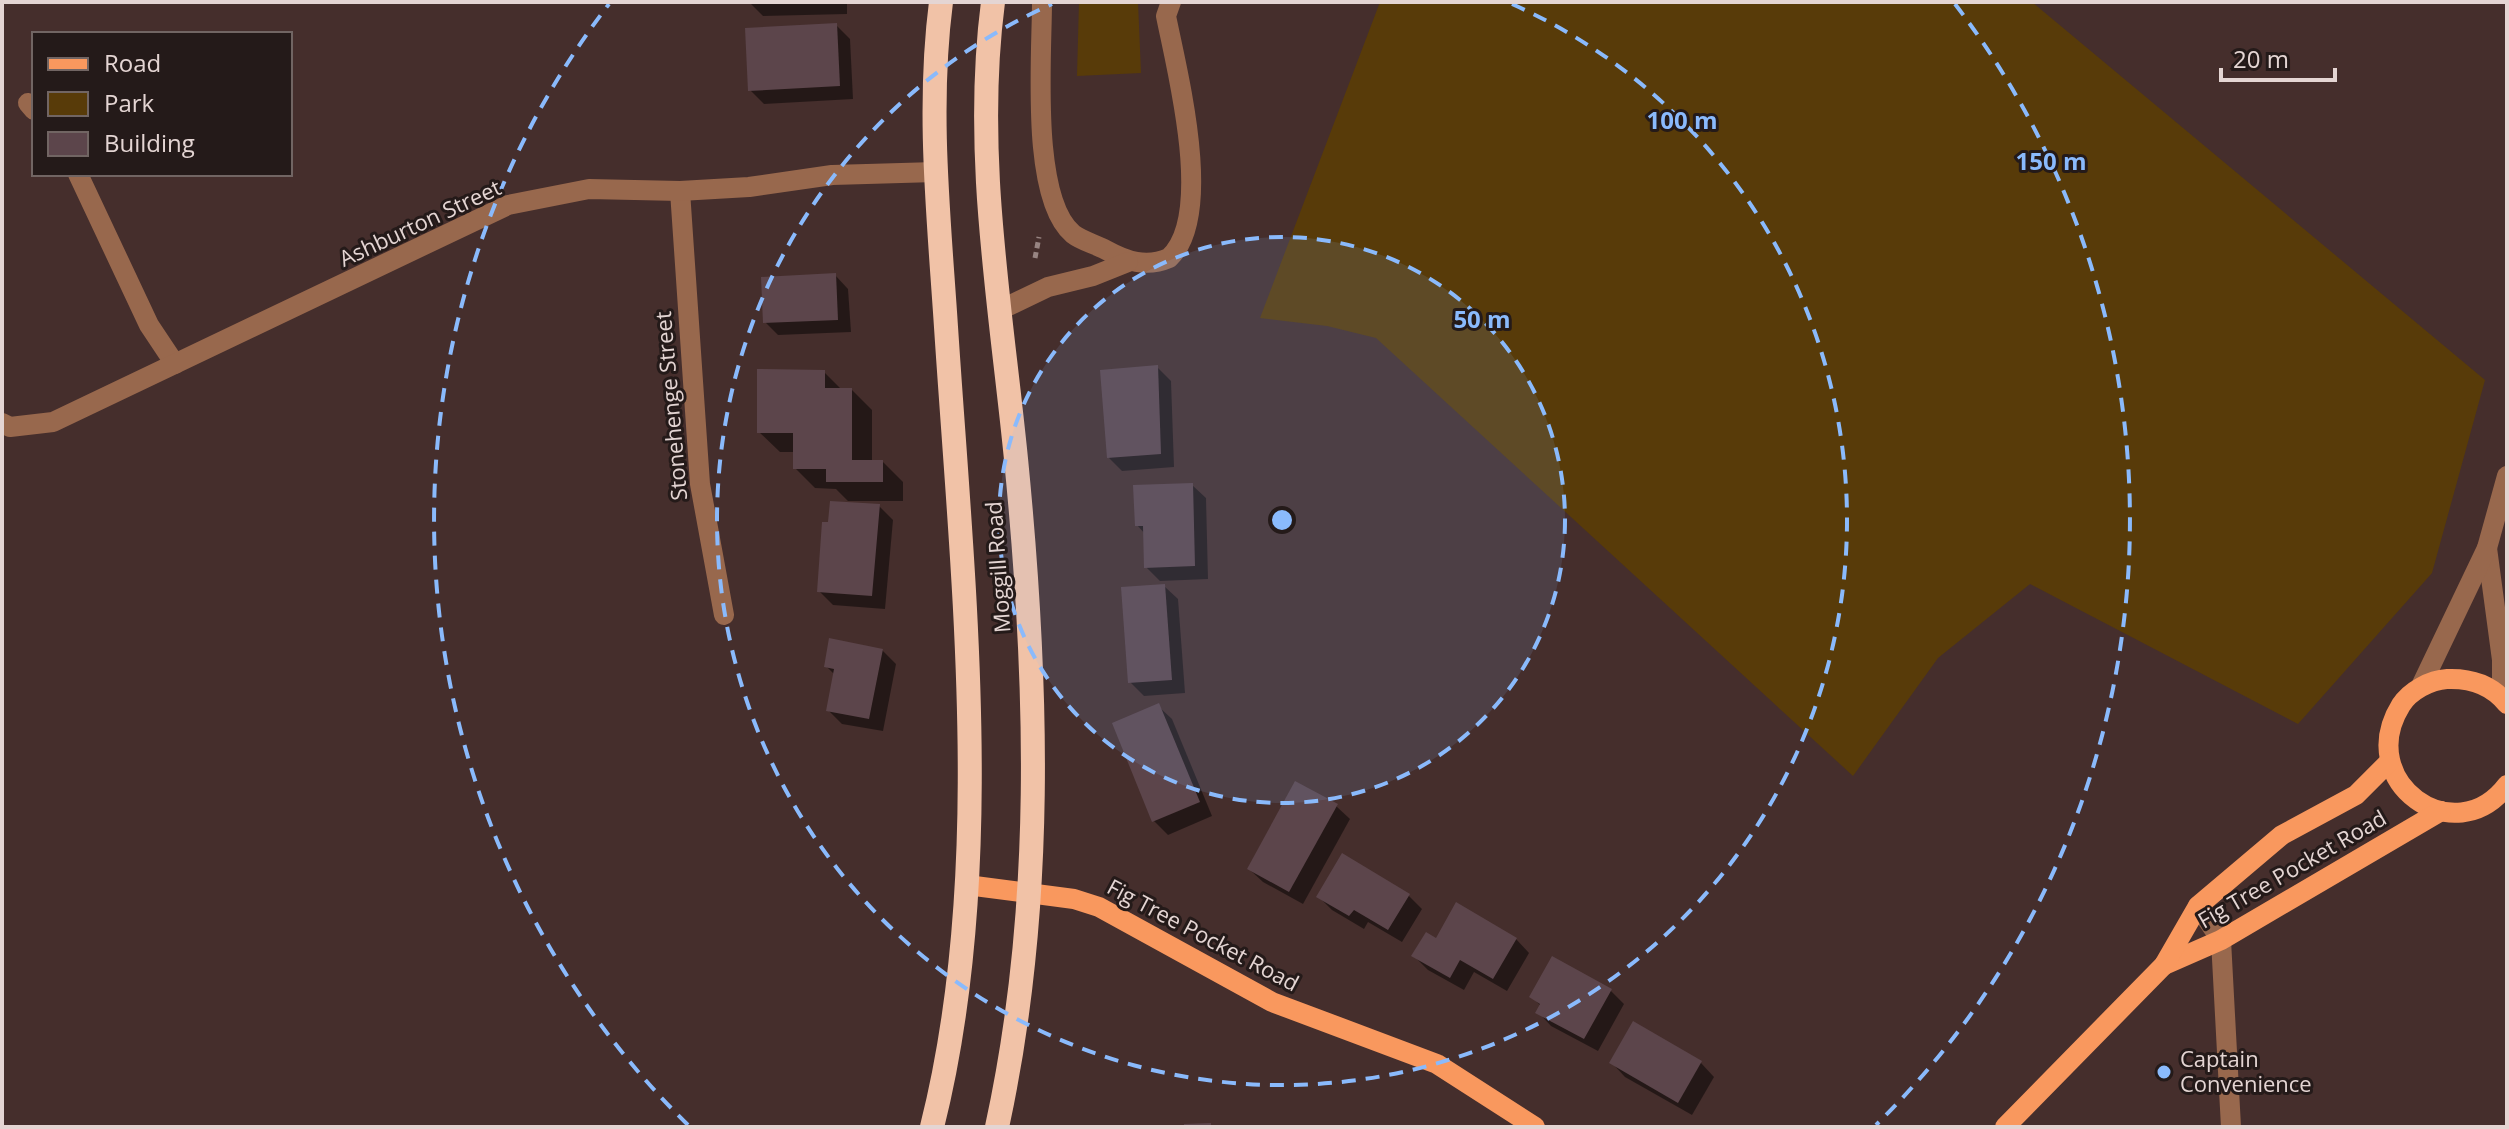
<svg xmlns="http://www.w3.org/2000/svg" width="2509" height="1129" font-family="'Open Sans',sans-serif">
  <rect width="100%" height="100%" fill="#452e2c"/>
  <!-- green -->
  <g fill="#583b09">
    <polygon points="1079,2 1138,2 1141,73 1077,76"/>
    <polygon points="1380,2 2032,2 2485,380 2432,573 2298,724 2030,584 1938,658 1853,776 1376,338 1327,326 1260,318"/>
  </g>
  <!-- shadow -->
  <g fill="#0007">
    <polygon points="749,2 847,2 847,14 763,16"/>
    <polygon points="836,25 850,39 853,99 764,104 750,90"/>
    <polygon points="835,275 848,289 851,332 778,335 765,322"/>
    <polygon points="1158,368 1171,381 1174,467 1122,471 1109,458"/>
    <polygon points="824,372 842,390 852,390 872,410 872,462 883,462 903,482 903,501 848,501 836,489 815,488 795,468 795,452 780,452 759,432"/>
    <polygon points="1192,485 1206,498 1208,579 1160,581 1146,567 1145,534 1137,525"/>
    <polygon points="879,506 893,520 885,609 833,605 819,591"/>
    <polygon points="1164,586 1178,599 1185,693 1144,696 1130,682"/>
    <polygon points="882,650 896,664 883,731 842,724 828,710 835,675 826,666"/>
    <polygon points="1158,706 1172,719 1212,816 1168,835 1154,821"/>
    <polygon points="1336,806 1350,819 1303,904 1263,882 1249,869"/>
    <polygon points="1408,895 1422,909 1402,942 1368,922 1364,929 1332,910 1318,896"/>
    <polygon points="1516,939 1529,953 1507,991 1474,972 1464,990 1428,970 1414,956"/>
    <polygon points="1610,990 1624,1004 1598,1051 1551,1026 1538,1012 1541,1006 1532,997"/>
    <polygon points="1612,1063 1701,1063 1714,1077 1692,1115 1625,1077"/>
  </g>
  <!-- building -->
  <g fill="#5c454b">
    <polygon points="837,23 840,86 748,91 745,28"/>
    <polygon points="836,273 838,320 763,323 761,277"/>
    <polygon points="1158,365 1161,454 1107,458 1100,370"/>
    <polygon points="757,369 825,370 825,388 852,388 852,460 883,460 883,482 826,482 826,469 793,469 793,433 757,433"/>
    <polygon points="1193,483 1195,566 1144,568 1143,526 1135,526 1133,485"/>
    <polygon points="830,501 880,504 872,596 817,592 822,522 828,522"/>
    <polygon points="1165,584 1172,680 1128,683 1121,587"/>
    <polygon points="829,638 883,649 869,719 826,711 834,669 824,667"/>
    <polygon points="1159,703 1200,802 1152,822 1112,723"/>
    <polygon points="1295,781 1338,804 1289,892 1247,869"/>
    <polygon points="1342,853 1410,894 1388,930 1354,910 1349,916 1316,897"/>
    <polygon points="1456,902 1517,938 1493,979 1460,960 1450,978 1411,956 1426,932 1436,938"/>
    <polygon points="1552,956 1612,989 1584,1039 1535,1013 1540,1004 1529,997"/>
    <polygon points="1633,1021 1702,1061 1678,1103 1609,1063"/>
    <polygon points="1211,1123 1211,1127 1184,1127 1184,1124"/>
  </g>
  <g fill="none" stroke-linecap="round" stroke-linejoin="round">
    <!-- path -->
    <polyline stroke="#978482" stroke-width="5" stroke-dasharray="6 4" stroke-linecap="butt" points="1035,258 1039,237"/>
    <!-- minor -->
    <g stroke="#98684d" stroke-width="20">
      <path d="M1042,2C1042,56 1030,198 1073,234C1082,241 1095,244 1106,250C1126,261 1146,268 1169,258C1215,216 1177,71 1166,16L1171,2"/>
      <polyline points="28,103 34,110"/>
      <polyline points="78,174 149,325 175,364"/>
      <polyline points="680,191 700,484 724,615"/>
      <polyline points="1000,310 1048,287 1093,276 1128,262"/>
      <polyline points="2,423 10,427 53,422 508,205 589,189 680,191 749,187 832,175 936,172"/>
      <polyline points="2487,548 2502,660 2502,697"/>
      <polyline points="2421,686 2487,548 2507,476"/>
      <polyline points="2198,906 2221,940 2231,1127"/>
    </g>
    <!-- major -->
    <g stroke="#f9985e" stroke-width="20">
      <path d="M2507,704C2492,685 2471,678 2447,679C2430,680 2410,691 2401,705C2353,782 2455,854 2507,785"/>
      <polyline points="967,885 1074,899 1099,907 1272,1002 1437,1064 1535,1127"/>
      <polyline points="2164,965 2221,940 2441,811"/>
      <polyline points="2005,1127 2164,965 2198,906 2282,835 2356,795 2389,762"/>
    </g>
    <!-- highway -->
    <g stroke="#f1c2a7" stroke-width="24">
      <path d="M993,2C973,155 1001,307 1016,459C1038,682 1045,907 997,1127"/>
      <path d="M932,1127C996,873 963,587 946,327C939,219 927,110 941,2"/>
    </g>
  </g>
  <!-- distance rings -->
  <circle cx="1282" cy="520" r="283" fill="#8abafc" fill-opacity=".12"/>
  <g fill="none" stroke="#8abafc" stroke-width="4" stroke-dasharray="14 10">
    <circle cx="1282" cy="520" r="283"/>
    <path d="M1512 4A565 565 0 1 1 1052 4"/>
    <path d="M688 1125A848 848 0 0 1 609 4M1955 4A848 848 0 0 1 1876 1125"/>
  </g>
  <!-- markers -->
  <circle fill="#8abafc" stroke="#241a19" stroke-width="3" cx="2164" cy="1072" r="8"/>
  <g text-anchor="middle" stroke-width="6" stroke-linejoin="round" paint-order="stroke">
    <!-- street labels -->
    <g font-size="22" fill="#e4d5d3" stroke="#241a19">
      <text transform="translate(420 223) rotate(-25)" y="8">Ashburton Street</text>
      <text transform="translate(671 406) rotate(-95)" y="8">Stonehenge Street</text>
      <text transform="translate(998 567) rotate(-94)" y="8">Moggill Road</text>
      <text transform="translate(2292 869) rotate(-30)" y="8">Fig Tree Pocket Road</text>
      <text transform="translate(1203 935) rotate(28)" y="8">Fig Tree Pocket Road</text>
    </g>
    <!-- poi labels -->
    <g font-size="22" fill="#e4d5d3" stroke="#241a19" text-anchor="start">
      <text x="2180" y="1067">Captain<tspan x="2180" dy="25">Convenience</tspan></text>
    </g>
  </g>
  <circle cx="1282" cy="520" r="12" fill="#8abafc" stroke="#241a19" stroke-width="4"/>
  <g font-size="24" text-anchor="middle" font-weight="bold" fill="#8abafc" stroke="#241a19" stroke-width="6" stroke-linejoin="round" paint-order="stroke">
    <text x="1682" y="129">100 m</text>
    <text x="2051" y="170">150 m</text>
    <text x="1482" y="328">50 m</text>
  </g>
  <!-- border -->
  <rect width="2509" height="1129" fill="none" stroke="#e4d5d3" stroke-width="8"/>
  <!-- legend -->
  <rect x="32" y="32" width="260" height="144" fill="#241a19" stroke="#716563" stroke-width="2"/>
  <rect x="48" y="58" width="40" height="12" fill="#f9985e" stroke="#716563" stroke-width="2"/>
  <text x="104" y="72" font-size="24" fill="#e4d5d3">Road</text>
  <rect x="48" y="92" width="40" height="24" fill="#583b09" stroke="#716563" stroke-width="2"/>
  <text x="104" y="112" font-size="24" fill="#e4d5d3">Park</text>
  <rect x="48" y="132" width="40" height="24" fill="#5c454b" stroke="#716563" stroke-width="2"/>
  <text x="104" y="152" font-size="24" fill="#e4d5d3">Building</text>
  <!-- scale -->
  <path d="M2221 68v12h114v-12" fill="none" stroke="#e4d5d3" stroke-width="4"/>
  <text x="2233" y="68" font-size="24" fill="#e4d5d3" stroke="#241a19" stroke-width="6" paint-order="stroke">20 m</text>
</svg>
